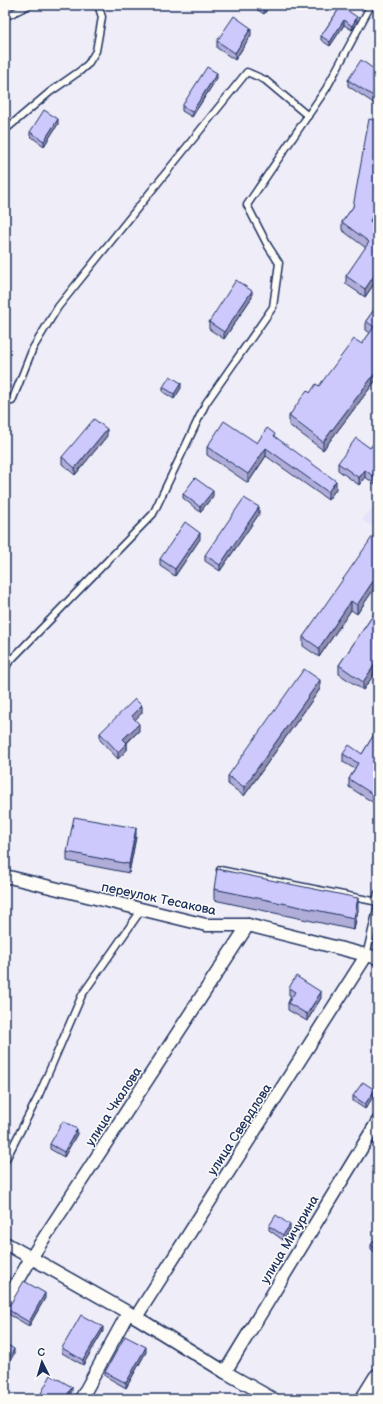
<svg xmlns="http://www.w3.org/2000/svg" width="383" height="1404" font-family="'Balsamiq Sans',sans-serif">
  <rect width="100%" height="100%" fill="#efedf8"/>
  <filter id="ink" filterUnits="userSpaceOnUse"><feTurbulence type="fractalNoise" baseFrequency=".025" numOctaves="2"/><feDisplacementMap in="SourceGraphic" scale="8" xChannelSelector="R" yChannelSelector="G"/><feConvolveMatrix kernelMatrix="1 2 1 2 8 2 1 2 1" color-interpolation-filters="sRGB"/></filter>
  <g filter="url(#ink)">
    <!-- built -->
    <polygon fill="#e5e2f9" points="378,502 378,530 362,520"/>
    <g fill="none" stroke-linecap="round" stroke-linejoin="round">
      <!-- service casing -->
      <g stroke="#1b2f5e" stroke-width="9">
        <g id="service">
          <polyline points="5,17 29,5"/>
          <polyline points="5,130 50,92 80,71 88,64 96,51 102,17 98,5"/>
          <polyline points="12,401 33,348 58,307 247,72 265,80 308,116"/>
          <polyline points="5,671 8,663 153,514 206,403 273,307 279,263 268,246 247,205 326,89 371,5"/>
          <polyline points="220,870 378,902"/>
          <polyline points="376,902 378,893"/>
          <polyline points="366,956 378,905"/>
          <polyline points="5,1161 38,1097 82,995 142,909"/>
        </g>
      </g>
      <!-- minor casing -->
      <g stroke="#1b2f5e" stroke-width="15">
        <g id="minor">
          <polyline points="5,876 206,925 248,925 378,958"/>
          <polyline points="5,1243 136,1317 225,1372 273,1399"/>
          <polyline points="5,1304 31,1258 248,925"/>
          <polyline points="136,1317 366,956"/>
          <polyline points="225,1372 378,1121"/>
          <polyline points="81,1399 128,1313"/>
        </g>
      </g>
      <!-- secondary casing -->
      <g stroke="#1b2f5e" stroke-width="21">
        <polyline id="secondary" points="365,1399 378,1378"/>
      </g>
      <!-- service -->
      <use href="#service" stroke="#fdfcf7" stroke-width="6"/>
      <!-- minor -->
      <use href="#minor" stroke="#fdfcf7" stroke-width="12"/>
      <!-- secondary -->
      <use href="#secondary" stroke="#fdfcf7" stroke-width="18"/>
    </g>
    <!-- wall -->
    <g fill="#b0add9" stroke="#1b2f5e">
      <polygon points="250,5 270,5 264,14"/>
      <polygon points="341,6 357,22 352,30 344,25 330,46 321,40 321,36"/>
      <polygon points="251,35 235,60 217,48 217,41"/>
      <polygon points="378,72 378,106 348,86 348,80"/>
      <polygon points="217,78 192,117 182,111 182,106"/>
      <polygon points="378,121 378,207 376,217 373,223 378,227 378,278 365,297 346,284 346,276 366,248 342,230 342,222 353,207"/>
      <polygon points="58,124 44,146 30,136 30,132"/>
      <polygon points="252,297 224,339 209,329 209,322"/>
      <polygon points="378,304 378,382 376,380 323,450 289,425 289,416 310,393 319,386 362,344 370,333 366,330 366,321"/>
      <polygon points="163,387 181,388 174,399 163,392"/>
      <polygon points="107,436 75,475 62,464 62,457"/>
      <polygon points="275,437 336,489 328,500 266,456 248,483 207,455 207,447 257,443"/>
      <polygon points="378,438 378,486 365,477 359,485 338,470 338,463 370,448"/>
      <polygon points="183,494 213,496 200,512 183,498"/>
      <polygon points="259,514 220,571 205,561 205,555"/>
      <polygon points="378,535 378,583 357,614 351,610 319,657 303,646 303,637"/>
      <polygon points="200,539 175,576 160,566 160,559"/>
      <polygon points="378,608 378,669 363,690 339,674 339,665"/>
      <polygon points="320,689 244,796 228,784 228,776"/>
      <polygon points="142,713 135,720 139,731 127,743 127,750 118,759 100,740 100,733"/>
      <polygon points="378,728 378,797 374,803 349,787 349,779 355,769 343,762 343,754 362,754"/>
      <polygon points="136,837 129,873 67,861 67,852"/>
      <polygon points="378,839 378,854 377,853 377,841"/>
      <polygon points="214,889 358,910 354,930 214,900"/>
      <polygon points="289,988 321,998 307,1021 288,1010 288,1003 291,996 289,995"/>
      <polygon points="375,1094 365,1109 353,1101 353,1096"/>
      <polygon points="77,1134 64,1157 50,1149 50,1144"/>
      <polygon points="269,1226 290,1230 283,1240 269,1230"/>
      <polygon points="378,1234 378,1255 371,1249 371,1245"/>
      <polygon points="45,1298 29,1326 5,1312 5,1306 8,1306"/>
      <polygon points="103,1331 83,1365 62,1353 62,1348"/>
      <polygon points="146,1352 126,1388 105,1376 105,1372"/>
    </g>
    <!-- shaded-wall -->
    <g fill="#908db0" stroke="#1b2f5e">
      <polygon points="267,5 270,5 264,14 264,9"/>
      <polygon points="357,17 357,22 352,30 352,26"/>
      <polygon points="344,20 344,25 330,46 330,42"/>
      <polygon points="251,28 251,35 235,60 235,53"/>
      <polygon points="217,73 217,78 192,117 192,112"/>
      <polygon points="58,119 58,124 44,146 44,141"/>
      <polygon points="378,199 378,207 376,217 370,229 370,221"/>
      <polygon points="378,270 378,278 365,297 365,289"/>
      <polygon points="252,291 252,297 224,339 224,332"/>
      <polygon points="376,372 376,380 323,450 323,442"/>
      <polygon points="181,383 181,388 174,399 174,394"/>
      <polygon points="107,429 107,436 75,475 75,468"/>
      <polygon points="266,448 266,456 248,483 248,474"/>
      <polygon points="365,470 365,477 359,485 359,478"/>
      <polygon points="336,481 336,489 328,500 328,492"/>
      <polygon points="213,491 213,496 200,512 200,507"/>
      <polygon points="259,507 259,514 220,571 220,565"/>
      <polygon points="200,533 200,539 175,576 175,569"/>
      <polygon points="378,574 378,583 357,614 357,605"/>
      <polygon points="351,601 351,610 319,657 319,648"/>
      <polygon points="378,660 378,669 363,690 363,682"/>
      <polygon points="320,680 320,689 244,796 244,787"/>
      <polygon points="142,706 142,713 132,723 132,716"/>
      <polygon points="139,724 139,731 123,746 123,739"/>
      <polygon points="127,743 127,750 118,759 118,752"/>
      <polygon points="378,788 378,797 374,803 374,795"/>
      <polygon points="136,828 136,837 129,873 129,864"/>
      <polygon points="358,898 358,910 354,930 354,918"/>
      <polygon points="321,992 321,998 307,1021 307,1014"/>
      <polygon points="375,1090 375,1094 365,1109 365,1104"/>
      <polygon points="77,1129 77,1134 64,1157 64,1152"/>
      <polygon points="290,1225 290,1230 283,1240 283,1235"/>
      <polygon points="9,1277 9,1282 5,1289 5,1284"/>
      <polygon points="45,1293 45,1298 29,1326 29,1322"/>
      <polygon points="103,1327 103,1331 83,1365 83,1360"/>
      <polygon points="146,1347 146,1352 126,1388 126,1383"/>
      <polygon points="14,1349 14,1354 5,1370 5,1365"/>
      <polygon points="72,1387 72,1391 68,1399 65,1399"/>
    </g>
    <!-- building -->
    <g fill="#cdc9fc" stroke="#1b2f5e">
      <polygon points="257,5 267,5 264,9"/>
      <polygon points="341,6 357,17 352,26 344,20 330,42 321,36"/>
      <polygon points="234,16 251,28 235,53 217,41"/>
      <polygon points="361,60 378,72 378,99 348,80"/>
      <polygon points="207,67 217,73 192,112 182,106"/>
      <polygon points="44,110 58,119 44,141 30,132"/>
      <polygon points="369,119 378,121 378,199 376,209 370,221 378,227 378,270 365,289 346,276 369,242 342,222 353,207"/>
      <polygon points="236,280 252,291 224,332 209,322"/>
      <polygon points="378,304 378,373 376,372 323,442 289,416 307,390 310,393 316,384 319,386 354,339 362,344 374,327 366,321"/>
      <polygon points="170,376 181,383 174,394 163,387"/>
      <polygon points="94,419 107,429 75,468 62,457"/>
      <polygon points="224,421 257,443 267,428 275,434 274,436 336,481 328,492 266,448 248,474 207,447"/>
      <polygon points="356,438 370,448 378,438 378,480 365,470 359,478 338,463"/>
      <polygon points="195,478 213,491 200,507 183,494"/>
      <polygon points="244,498 259,507 220,565 205,555"/>
      <polygon points="185,522 200,533 175,569 160,559"/>
      <polygon points="375,533 378,535 378,574 357,605 351,601 319,648 303,637"/>
      <polygon points="378,608 378,660 363,682 339,665"/>
      <polygon points="304,669 320,680 244,787 228,776"/>
      <polygon points="135,699 142,706 132,716 139,724 123,739 127,743 118,752 100,733"/>
      <polygon points="378,728 378,788 374,795 349,779 358,763 343,754 349,745 362,754"/>
      <polygon points="74,817 136,828 129,864 67,852"/>
      <polygon points="217,869 358,898 354,918 214,889"/>
      <polygon points="296,976 321,992 307,1014 288,1003 295,992 289,988"/>
      <polygon points="363,1082 375,1090 365,1104 353,1096"/>
      <polygon points="63,1121 77,1129 64,1152 50,1144"/>
      <polygon points="276,1215 290,1225 283,1235 269,1226"/>
      <polygon points="378,1234 378,1250 371,1245"/>
      <polygon points="5,1275 9,1277 5,1284"/>
      <polygon points="24,1281 45,1293 29,1322 5,1308 5,1306 8,1306 11,1303"/>
      <polygon points="81,1315 103,1327 83,1360 62,1348"/>
      <polygon points="125,1336 146,1347 126,1383 105,1372"/>
      <polygon points="5,1343 14,1349 5,1365"/>
      <polygon points="51,1375 72,1387 65,1399 38,1399"/>
      <polygon points="90,1393 102,1399 87,1399"/>
    </g>
  </g>
  <g text-anchor="middle" stroke-width="3" stroke-linejoin="round" paint-order="stroke">
    <!-- street labels -->
    <g font-size="13" fill="#1b2f5e" stroke="#fdfcf7">
      <text transform="translate(159 898) rotate(12)" y="5">переулок Тесакова</text>
      <text transform="translate(113 1106) rotate(-57)" y="5">улица Чкалова</text>
      <text transform="translate(239 1129) rotate(-57)" y="5">улица Свердлова</text>
      <text transform="translate(289 1239) rotate(-59)" y="5">улица Мичурина</text>
    </g>
  </g>
  <!-- margin -->
  <rect width="383" height="1404" fill="none" stroke="#fdfcf7" stroke-width="20"/>
  <rect x="10" y="10" width="363" height="1384" fill="none" stroke="#1b2f5e" stroke-width="1.5" filter="url(#ink)"/>
  <!-- north arrow -->
  <g transform="translate(42 1362) rotate(355)" stroke="#fdfcf7" stroke-width="3" paint-order="stroke">
  <path d="M0-3L7 15L0 10L-7 15Z" fill="#1b2f5e"/>
  <text y="-6" font-size="11" font-weight="bold" text-anchor="middle" fill="#1b2f5e">С</text>
  </g>
</svg>
